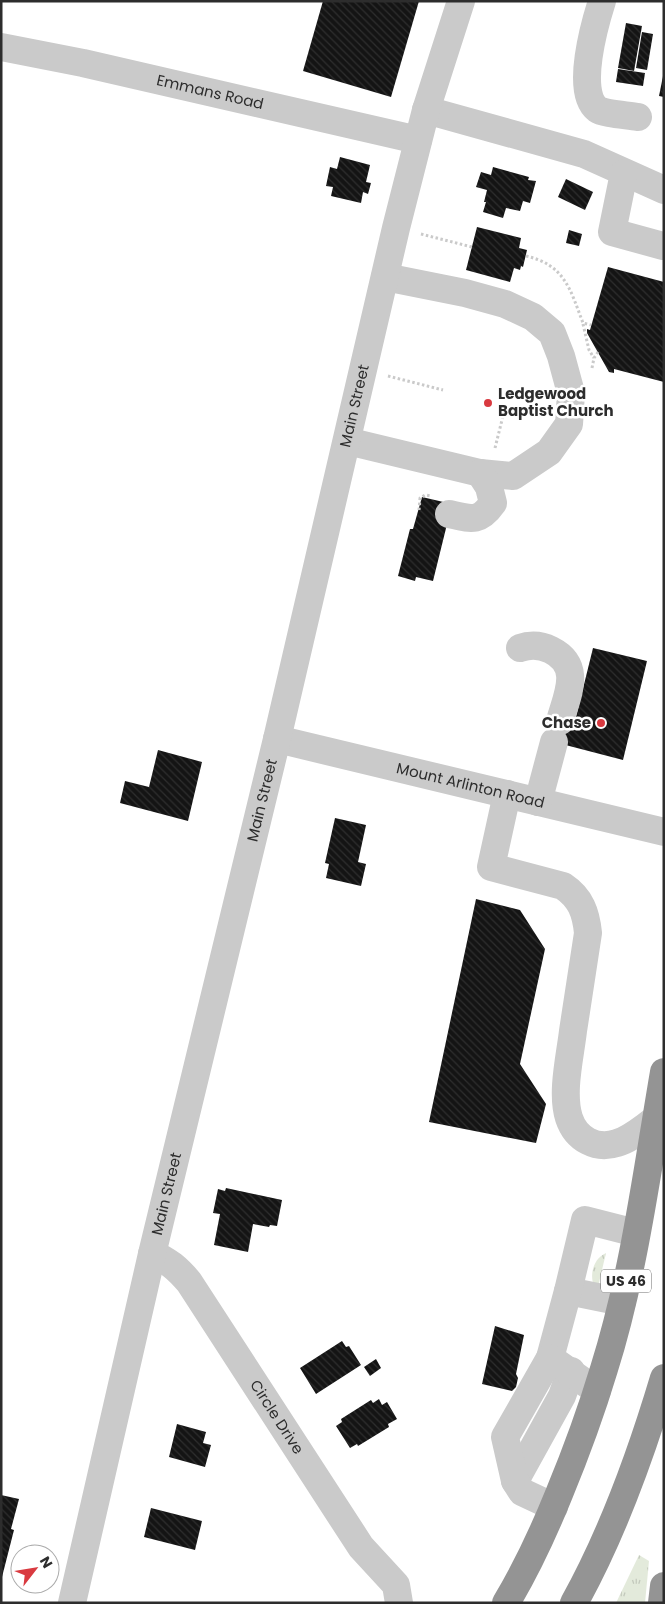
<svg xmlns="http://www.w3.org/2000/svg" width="665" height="1604" font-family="Poppins,sans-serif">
  <defs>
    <pattern id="grass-tufts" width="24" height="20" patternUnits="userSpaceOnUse" patternTransform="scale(1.25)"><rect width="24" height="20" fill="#e3eadb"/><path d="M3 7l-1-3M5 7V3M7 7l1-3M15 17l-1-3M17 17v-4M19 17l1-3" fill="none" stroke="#c3c9bc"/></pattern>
    <pattern id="building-back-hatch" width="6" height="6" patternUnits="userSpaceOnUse" patternTransform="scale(1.25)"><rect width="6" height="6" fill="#141414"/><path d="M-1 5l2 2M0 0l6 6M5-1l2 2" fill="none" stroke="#2e2e2e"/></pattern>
  </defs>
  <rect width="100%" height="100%" fill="#fff"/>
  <!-- grass -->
  <g fill="url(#grass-tufts)">
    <path d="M606,1253L598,1287L594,1286C589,1274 594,1258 606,1253Z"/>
    <polygon points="639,1555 649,1561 645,1603 616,1603"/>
  </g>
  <!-- building -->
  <g fill="url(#building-back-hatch)">
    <polygon points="323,1 419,1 391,97 303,71"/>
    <polygon points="626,23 642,26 634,71 618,68"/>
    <polygon points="642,32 653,34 647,70 636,68"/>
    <polygon points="618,69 645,73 643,86 616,82"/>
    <polygon points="663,76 664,76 664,97 659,96"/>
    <polygon points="340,157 370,165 366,182 371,183 368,194 363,192 361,203 331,196 333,187 326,186 330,167 337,169"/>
    <polygon points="493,167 529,177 528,180 536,181 530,203 523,201 520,211 506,208 503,218 483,212 486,202 484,202 487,190 476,187 481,172 491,175"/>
    <polygon points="566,179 593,192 585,210 558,197"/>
    <polygon points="477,227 521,238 519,248 527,250 523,267 521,266 520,270 514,268 510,282 466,270"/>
    <polygon points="569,230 582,234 579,246 566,243"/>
    <polygon points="608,267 664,282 664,382 614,369 614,373 609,372 587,333 587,329 590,330"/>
    <polygon points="422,497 452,504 433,581 416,577 415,581 398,576 410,529 413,529"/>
    <polygon points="593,648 647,661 623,760 554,742 560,721 574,725"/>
    <polygon points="158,750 202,762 188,821 120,803 125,781 149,787"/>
    <polygon points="335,818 366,825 358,862 366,864 361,886 326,878 329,864 325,863"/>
    <polygon points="476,899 520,910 545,949 520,1064 546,1104 536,1143 429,1122"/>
    <polygon points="226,1188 282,1200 277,1226 270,1225 269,1227 253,1224 248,1252 214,1245 220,1214 213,1213 218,1189 225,1191"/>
    <polygon points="495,1326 524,1335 516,1374 518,1378 516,1387 512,1391 482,1384"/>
    <polygon points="342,1341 346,1347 349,1346 361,1365 316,1394 300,1368"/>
    <polygon points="376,1359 381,1368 370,1376 364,1367"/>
    <polygon points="379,1399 382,1405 387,1402 397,1419 388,1424 389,1427 358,1446 357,1444 350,1448 336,1426 342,1422 341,1419 371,1400 373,1403"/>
    <polygon points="177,1424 206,1432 203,1443 211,1445 205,1467 169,1457"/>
    <polygon points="1,1495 19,1499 11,1529 14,1530 2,1577"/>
    <polygon points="151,1508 202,1521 195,1550 144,1537"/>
  </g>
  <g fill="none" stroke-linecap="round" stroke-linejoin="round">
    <!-- path -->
    <g stroke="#cacaca" stroke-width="3" stroke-dasharray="2.5 2.5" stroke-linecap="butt">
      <polyline points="421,234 472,247"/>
      <path d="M526,256C565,265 570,289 583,323L591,325"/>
      <polyline points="583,324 589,350 594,358"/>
      <polyline points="592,368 594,358 598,352"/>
      <polyline points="388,376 443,390"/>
      <polyline points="495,448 504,412"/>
      <polyline points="419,510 420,498 425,495 431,496"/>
    </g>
    <!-- minor -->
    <g stroke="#cacaca" stroke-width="28">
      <path d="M602,1C595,23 575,92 597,109C604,114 628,115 638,117"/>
      <path id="s1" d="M1,47L83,63L418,140"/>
      <polyline points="426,110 584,154 664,190"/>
      <polyline points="624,173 612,232 663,246"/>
      <polyline points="347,441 480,473 513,476 549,452 569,424 571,393 561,356 552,333 533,317 505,304 465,293 385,277"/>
      <path d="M449,514C471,519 479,523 493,503L489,487L480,473"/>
      <path d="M520,648C531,644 541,645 551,650C583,666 567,695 560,721"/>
      <path id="s2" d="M277,739L664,832"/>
      <path d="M507,794L491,867L563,886C581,898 586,913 588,933C583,966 578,999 573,1031C570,1057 561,1093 569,1118C576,1139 596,1150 617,1143C631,1139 644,1127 656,1119"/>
      <polyline points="538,802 554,742"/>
      <path id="s3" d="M152,1254C168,1260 178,1269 189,1282L361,1547L396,1585L399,1603"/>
      <polyline points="568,1291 622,1302"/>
      <polyline points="550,1358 568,1291 585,1220 636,1233"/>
      <polyline points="515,1481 562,1396 571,1371"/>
      <polyline points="554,1507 522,1492 515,1481 505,1437 550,1358 597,1391"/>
      <path id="s4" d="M72,1603L152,1254L277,739L396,228L426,110L461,1"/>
    </g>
    <!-- highway -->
    <g stroke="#949494" stroke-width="28">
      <path d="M506,1603C527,1568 544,1531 559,1494C576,1453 591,1412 604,1369C634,1274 647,1171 664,1072"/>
      <path d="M574,1603C613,1533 641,1455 664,1378"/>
      <polyline points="662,1603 664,1586"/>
    </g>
  </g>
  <!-- markers -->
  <g fill="#d93a40" stroke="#fff" stroke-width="2">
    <circle cx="488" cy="403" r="5"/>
    <circle cx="601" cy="723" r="5"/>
  </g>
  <g text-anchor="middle" stroke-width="5" stroke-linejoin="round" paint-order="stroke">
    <!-- shield labels -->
    <rect fill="#fff" stroke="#6c6c6c" stroke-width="1" x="601" y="1269.5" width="50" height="23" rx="4"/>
    <g font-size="14" font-weight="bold" fill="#2d2d2d">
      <text x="626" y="1286">US 46</text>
    </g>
    <!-- street labels -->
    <g font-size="15" fill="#2d2d2d" stroke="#fff">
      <text dy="5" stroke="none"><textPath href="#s1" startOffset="214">Emmans Road</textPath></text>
      <text dy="5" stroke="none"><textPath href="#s4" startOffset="1230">Main Street</textPath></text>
      <text dy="5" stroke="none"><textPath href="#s2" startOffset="199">Mount Arlinton Road</textPath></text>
      <text dy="5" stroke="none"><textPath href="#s4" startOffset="825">Main Street</textPath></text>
      <text dy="5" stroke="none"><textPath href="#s4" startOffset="420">Main Street</textPath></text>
      <text dy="5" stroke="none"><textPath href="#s3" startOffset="208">Circle Drive</textPath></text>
    </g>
    <!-- poi labels -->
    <g font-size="15" font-weight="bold" fill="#2d2d2d" stroke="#fff" text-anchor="start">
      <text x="498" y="399">Ledgewood<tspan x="498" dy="17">Baptist Church</tspan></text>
      <text x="591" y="728" text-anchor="end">Chase</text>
    </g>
  </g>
  <!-- border -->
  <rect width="665" height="1604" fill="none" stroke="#2d2d2d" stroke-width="5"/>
  <!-- north arrow -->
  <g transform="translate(35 1569) rotate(59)"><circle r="24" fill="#ffffff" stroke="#ababab"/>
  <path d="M0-4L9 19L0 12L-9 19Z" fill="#d93a40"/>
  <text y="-8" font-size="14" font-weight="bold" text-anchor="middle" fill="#2d2d2d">N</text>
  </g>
</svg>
